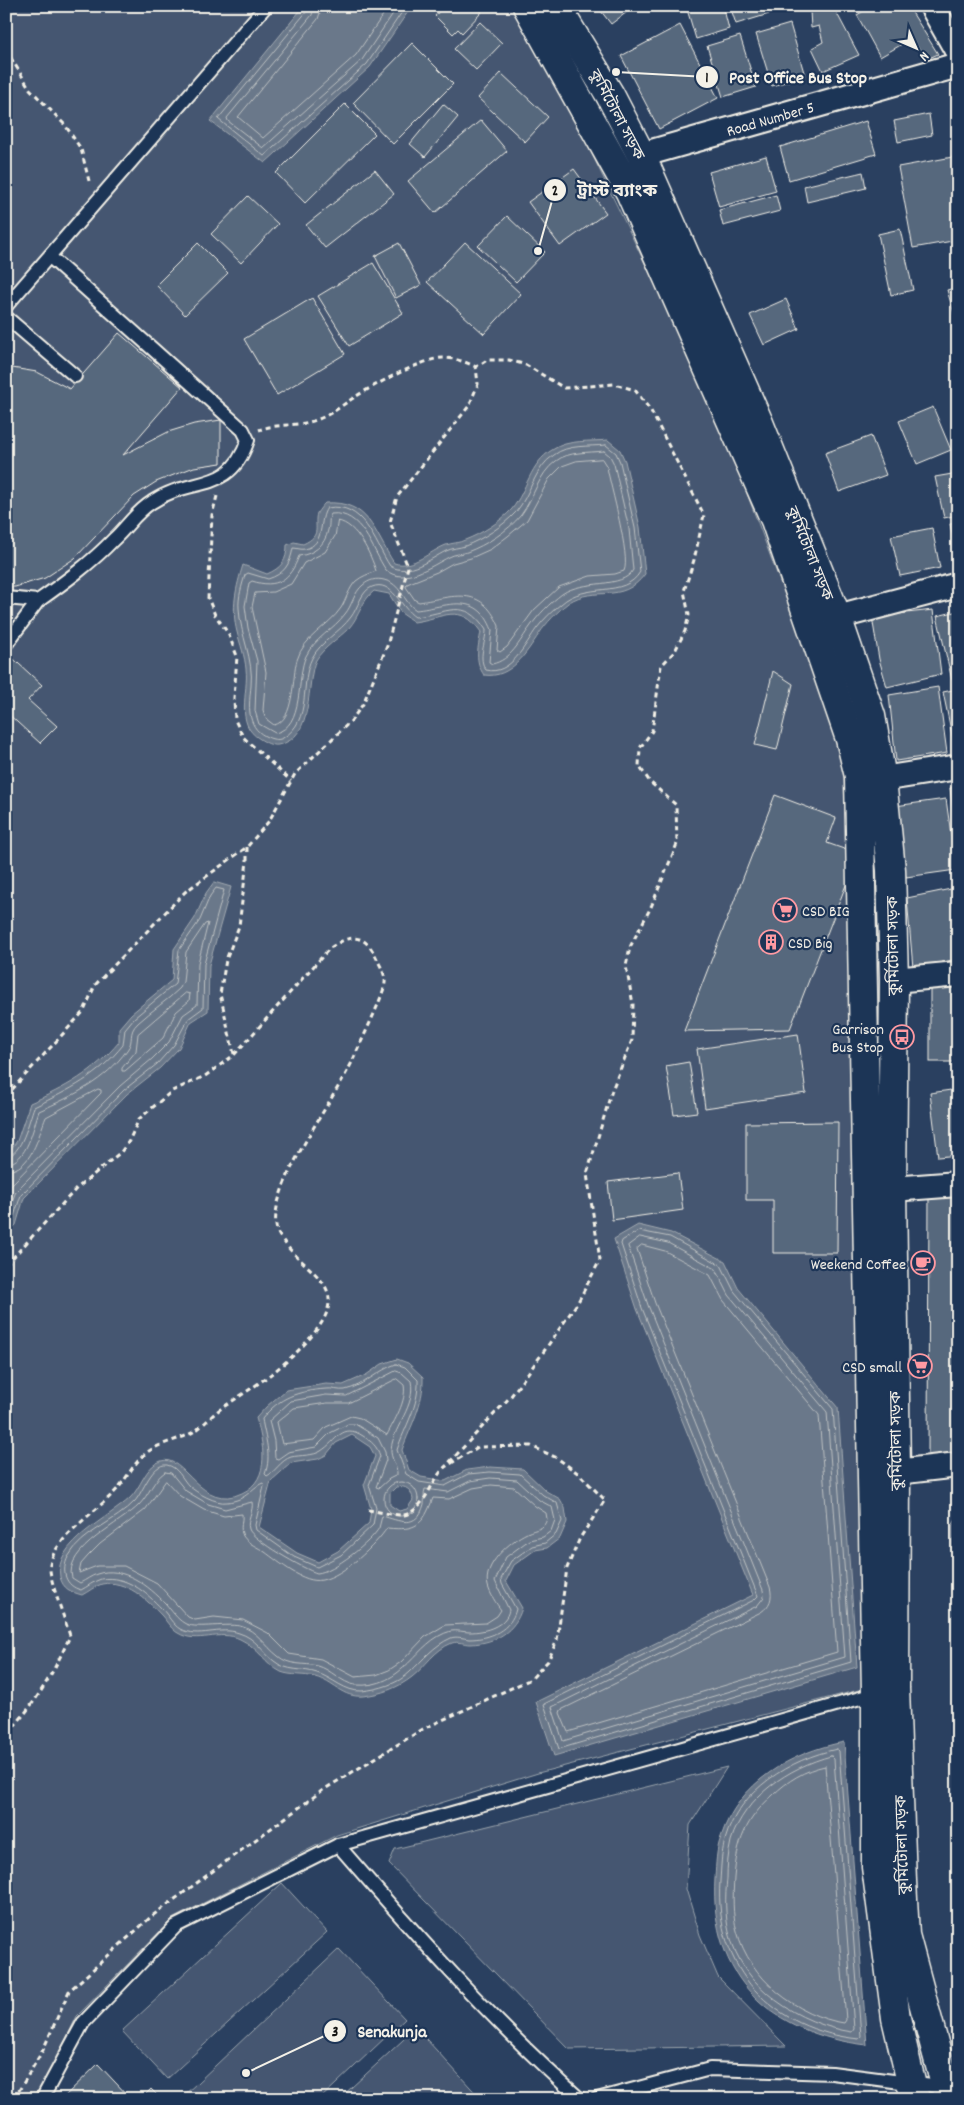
<svg xmlns="http://www.w3.org/2000/svg" width="964" height="2105" font-family="Dekko,'Noto Sans Bengali',sans-serif">
  <rect width="100%" height="100%" fill="#2a4060"/>
  <filter id="ink" filterUnits="userSpaceOnUse"><feTurbulence type="fractalNoise" baseFrequency=".02" numOctaves="2"/><feDisplacementMap in="SourceGraphic" scale="10" xChannelSelector="R" yChannelSelector="G"/><feConvolveMatrix kernelMatrix="1 2 1 2 8 2 1 2 1" color-interpolation-filters="sRGB"/></filter>
  <g filter="url(#ink)">
    <!-- green -->
    <g fill="#445771" stroke="#9ca4ac">
      <polygon points="6,6 517,6 525,16 715,408 843,750 874,1686 538,1773 337,1835 172,1919 77,2016 37,2099 6,2099"/>
      <polygon points="727,1767 690,1825 686,1889 700,1935 718,1977 786,2046 569,2049 389,1864 395,1849"/>
      <polygon points="282,1883 327,1932 167,2079 122,2031"/>
      <polygon points="339,1949 405,2019 320,2099 180,2099"/>
      <polygon points="416,2028 481,2099 339,2099"/>
    </g>
    <!-- water -->
    <g fill="#6a788a" stroke="#a1a8b0" fill-rule="evenodd">
      <polygon points="304,6 412,6 370,67 265,163 210,121"/>
      <path d="M608,440L620,450L625,461L640,527L645,574C621,606 596,584 568,603C558,611 546,623 539,634C526,653 511,679 484,675C474,661 478,647 481,632C460,602 444,618 414,622L401,613L389,594L374,591C362,600 359,617 349,628C338,639 324,647 316,660C305,682 316,738 278,745C271,746 265,742 260,739C234,724 249,692 246,669C245,656 240,644 237,632C231,609 236,587 243,565L267,574C281,568 287,561 287,545L294,542L303,544C323,535 313,527 317,513C319,510 322,506 325,503C369,500 374,532 394,563C413,569 430,551 446,545C452,543 459,543 465,540C481,534 500,522 512,509C527,490 530,463 552,450C568,439 590,442 608,440Z"/>
      <path d="M214,882L231,887L209,965L208,1011L191,1022L179,1048L160,1068L127,1094L24,1198L16,1225L6,1234V1155L17,1141L30,1103C65,1088 94,1072 119,1042V1028L131,1014L172,980L174,949L195,918L206,893Z"/>
      <polygon points="638,1225 671,1233 725,1261 738,1288 838,1408 857,1667 554,1756 536,1702 753,1595 637,1309 614,1239"/>
      <path d="M397,1359L408,1363L423,1377C424,1404 411,1425 402,1450L409,1470L421,1477L445,1481L467,1470L490,1467L523,1469L546,1491L560,1499L565,1508L567,1522L560,1538L547,1548L535,1550L514,1565L506,1581L522,1608C515,1632 495,1643 471,1644C465,1644 458,1641 452,1643C434,1650 426,1666 412,1677C398,1688 381,1694 363,1696C342,1698 334,1682 315,1677C304,1674 291,1676 281,1672C265,1664 259,1648 240,1639C220,1629 197,1645 178,1633C172,1630 167,1622 162,1616C147,1600 126,1579 102,1584C95,1586 88,1592 82,1595C71,1592 63,1589 60,1577C53,1543 109,1518 130,1498C141,1488 145,1466 161,1461C184,1453 201,1513 242,1493C272,1479 263,1442 256,1418L267,1406L286,1390L326,1384L343,1385L366,1375L382,1364ZM352,1435L370,1447L375,1456L364,1485L371,1509L369,1523L338,1551L318,1562L297,1553L259,1527L271,1481L291,1463L318,1459L326,1455L336,1443ZM396,1487C406,1485 412,1490 413,1500L407,1509L399,1511L390,1505V1493Z"/>
      <polygon points="958,1516 958,1839 952,1526"/>
      <path d="M844,1742L867,2045C771,2034 709,1978 715,1878C716,1864 716,1850 721,1837C738,1783 791,1752 844,1742Z"/>
    </g>
    <g fill="none" stroke-linecap="round" stroke-linejoin="round">
      <!-- shore -->
      <g stroke="#bdc1c2" stroke-width="1">
        <polyline points="308,6 307,11 218,119 264,156 367,64 406,6"/>
        <polyline points="314,6 312,15 227,118 228,121 263,148 362,60 398,6"/>
        <polyline points="322,6 318,19 238,117 263,138 356,55 389,6"/>
        <path d="M606,445L616,453L620,462L635,528L640,572C624,599 586,581 561,604C552,611 544,619 537,628C525,644 511,676 486,670C477,658 486,643 486,630C465,596 446,614 415,617C400,607 392,579 372,587C361,591 358,608 351,617C340,632 321,641 312,658C299,683 313,720 283,738C278,741 271,739 265,736C246,726 249,705 251,686C254,659 240,635 239,608C238,598 242,585 245,575L248,573L268,579C284,574 290,565 293,548C297,548 301,550 305,549C326,544 318,520 327,508C364,501 374,542 390,566C408,577 430,559 446,551C452,548 459,548 465,546C483,539 503,526 516,512C531,494 534,468 554,455C568,444 589,447 606,445Z"/>
        <path d="M604,451L610,456L614,464L629,529L633,570C623,589 583,579 562,594C550,603 538,615 530,627C519,642 511,660 492,664L489,662L492,630C477,590 446,607 416,610C403,602 401,583 384,580C376,578 369,580 363,585C354,592 352,606 345,614C334,629 314,639 306,656C296,676 305,727 275,733L259,724L255,711L257,661L248,628L245,606L249,583L252,581C277,589 290,580 299,556C313,554 325,546 328,530C330,524 328,519 331,514C362,510 372,550 386,570C404,586 431,566 449,557C454,554 461,554 467,552C486,545 508,531 521,515C534,498 538,474 556,461C569,451 588,453 604,451Z"/>
        <path d="M602,459L607,467C610,485 631,557 624,571L615,574L590,576L559,587L534,610L507,647L500,652L497,650L499,626C481,584 453,597 419,602L415,600L406,587L407,584L437,572L453,563L471,558L491,549L508,536L527,520L549,479L562,466L576,461Z"/>
        <path d="M338,521C357,524 371,555 376,571C369,574 362,576 356,581C349,588 346,600 341,608C328,627 304,636 297,660C292,676 295,721 274,725L266,719L263,710L266,672L252,607L255,593L273,592L291,584L304,563L325,552L335,536Z"/>
        <polygon points="186,993 190,994 189,1001 176,1012 163,1038 125,1071 122,1071 122,1068 136,1051 138,1034"/>
        <path d="M6,1157C22,1155 29,1120 34,1107C71,1089 97,1077 123,1045L125,1029L134,1018L175,984L179,950L200,920L210,896L216,888L224,890L204,964L203,1008L188,1019L174,1045L157,1064L124,1090L21,1195L12,1222L6,1227"/>
        <path d="M6,1164C28,1162 33,1127 39,1111C73,1096 105,1081 127,1050C135,1040 127,1033 138,1023C152,1010 167,1001 180,988L183,982L186,952L205,924L208,923L198,963L197,1005L183,1015L169,1042L152,1059L120,1086L16,1191L6,1218"/>
        <path d="M6,1171C32,1170 38,1136 46,1117L98,1089L101,1090V1093L11,1185L6,1193"/>
        <polygon points="639,1231 670,1237 721,1265 734,1291 833,1409 851,1662 559,1749 544,1704 754,1600 758,1596 642,1308 621,1244 622,1241"/>
        <polygon points="640,1237 668,1243 716,1269 729,1295 827,1412 845,1657 563,1741 552,1707 757,1606 764,1597 763,1590 648,1305 628,1246"/>
        <path d="M642,1245L665,1251L710,1275L723,1300L819,1415L837,1652L568,1732L560,1713L561,1710L761,1612C770,1606 773,1598 770,1587L655,1303L637,1249Z"/>
        <path d="M396,1364L405,1367L418,1380C419,1406 405,1426 397,1450L406,1474L419,1482L445,1486L468,1474L490,1472L520,1474L543,1495L557,1503L562,1521L556,1534L545,1543L532,1546L511,1561L501,1579L502,1584L516,1609C511,1630 490,1639 469,1639C463,1638 456,1636 451,1638C433,1646 424,1659 410,1672C398,1684 379,1689 362,1691C345,1692 333,1678 317,1673C303,1668 287,1672 274,1661C262,1652 256,1638 239,1633C220,1626 198,1639 180,1629C173,1625 168,1615 162,1609C146,1592 126,1575 101,1579C94,1581 87,1587 81,1590C65,1586 61,1571 68,1557C83,1531 116,1522 135,1501C143,1492 152,1463 167,1465C178,1467 182,1479 189,1486C197,1493 216,1504 227,1502C248,1500 250,1488 263,1483L264,1486L255,1525L256,1530L294,1557L317,1567L341,1555L373,1525L376,1508L369,1485L380,1456C377,1446 372,1442 363,1436C342,1422 337,1441 321,1451C314,1456 300,1455 291,1457C281,1460 275,1472 267,1476L265,1474C272,1455 265,1438 262,1419C279,1397 298,1391 326,1389C332,1388 339,1391 345,1390C364,1386 378,1370 396,1364Z"/>
        <path d="M396,1371L402,1373L411,1381C416,1406 394,1425 391,1449C390,1458 398,1467 397,1475L389,1479L379,1488L376,1487L386,1460L385,1452L378,1438L355,1424H348L330,1433L316,1447L288,1452L278,1459L275,1458L274,1441L269,1421L291,1401L326,1395L346,1396Z"/>
        <path d="M397,1379L404,1385C407,1401 394,1421 387,1435L360,1418L351,1416L326,1427L314,1440L282,1444L277,1422L294,1408L327,1403H348Z"/>
        <path d="M165,1472L171,1473L186,1491L208,1504L225,1509L252,1502C254,1511 246,1520 249,1529C251,1539 305,1570 317,1573C333,1572 371,1542 379,1528C380,1524 381,1520 382,1516C398,1520 417,1531 424,1504C425,1499 423,1494 425,1489L448,1492L470,1481L490,1478L517,1480L539,1500L552,1507L555,1520L551,1531L543,1537L529,1540L506,1557L495,1581L509,1610C506,1626 485,1632 470,1632C464,1632 457,1630 451,1631C414,1641 406,1689 355,1685C342,1683 330,1669 318,1666C304,1663 289,1666 278,1656C265,1646 257,1630 240,1626C224,1623 194,1630 184,1623C177,1619 171,1610 166,1604C149,1586 123,1565 97,1574C91,1576 86,1580 80,1583L72,1578C63,1549 123,1522 139,1505C149,1495 153,1480 165,1472Z"/>
        <path d="M166,1481L180,1496L204,1510L224,1516L242,1514C243,1521 239,1528 243,1536C248,1544 258,1547 265,1552C279,1562 304,1584 322,1580C343,1576 376,1545 387,1528C417,1531 423,1525 433,1498L449,1499L473,1488L491,1485L514,1487L535,1506L546,1513L547,1519C543,1531 537,1528 527,1533C510,1541 482,1565 488,1586C490,1594 496,1603 501,1610L497,1616L486,1623L445,1625L425,1637L401,1662L389,1670L376,1675L355,1677L321,1659L289,1654L268,1633L243,1620L214,1617L195,1620L188,1617L157,1583L124,1566H97L79,1573L81,1564L88,1556L100,1544L145,1510Z"/>
        <circle cx="401" cy="1499" r="17"/>
        <polyline points="958,1525 958,1584"/>
        <path d="M837,1749L839,1751L861,2036L859,2039C772,2030 714,1969 720,1881C721,1868 721,1854 725,1840C739,1790 790,1759 837,1749Z"/>
        <path d="M831,1756L834,1759L854,2029L852,2032C799,2024 742,1988 729,1932C725,1915 725,1897 727,1879C727,1866 728,1854 731,1841C744,1797 789,1767 831,1756Z"/>
        <path d="M825,1766L846,2020L844,2023C797,2016 749,1978 737,1931C732,1914 733,1896 734,1878C737,1842 745,1820 773,1795C787,1781 805,1770 825,1766Z"/>
      </g>
    </g>
    <!-- building -->
    <g fill="#56677d" stroke="#f4f1e8">
      <polygon points="444,6 475,6 482,12 462,33 458,29 453,34 435,16"/>
      <polygon points="597,6 635,6 611,24"/>
      <polygon points="686,6 723,6 729,29 696,39"/>
      <polygon points="730,6 767,6 769,14 736,24"/>
      <polygon points="828,6 833,6 859,55 823,71 812,48 823,42 819,26 811,28 810,11"/>
      <polygon points="872,6 908,6 938,54 927,59 911,39 880,57 857,15"/>
      <polygon points="480,22 502,43 476,70 454,49"/>
      <polygon points="790,24 805,76 772,86 756,34"/>
      <polygon points="680,25 718,98 659,129 621,56"/>
      <polygon points="740,36 756,87 723,97 707,46"/>
      <polygon points="412,43 453,84 393,144 353,103"/>
      <polygon points="501,73 548,117 525,142 478,98"/>
      <polygon points="345,104 375,134 305,203 276,173"/>
      <polygon points="443,104 458,117 425,157 410,144"/>
      <polygon points="929,114 932,135 898,142 894,121"/>
      <polygon points="481,120 507,151 435,213 408,181"/>
      <polygon points="866,121 876,154 789,180 780,147"/>
      <polygon points="766,156 776,191 719,207 709,172"/>
      <polygon points="958,156 958,240 913,248 898,167"/>
      <polygon points="574,169 606,213 560,246 528,202"/>
      <polygon points="375,170 394,194 325,248 306,225"/>
      <polygon points="863,172 866,188 807,202 804,186"/>
      <polygon points="776,195 780,211 723,226 719,210"/>
      <polygon points="248,196 278,224 241,263 211,234"/>
      <polygon points="507,216 545,252 516,282 478,246"/>
      <polygon points="900,229 913,290 891,295 878,234"/>
      <polygon points="465,242 521,294 484,334 427,282"/>
      <polygon points="198,243 228,273 185,315 156,285"/>
      <polygon points="399,243 421,285 396,298 375,256"/>
      <polygon points="373,263 403,313 349,346 318,296"/>
      <polygon points="958,287 958,326 948,290"/>
      <polygon points="958,287 958,327 947,290"/>
      <polygon points="312,298 345,354 277,395 244,339"/>
      <polygon points="786,299 799,329 764,345 750,315"/>
      <polygon points="119,333 182,387 123,455 168,432 194,424 221,420 221,463 194,467 156,482 134,496 75,558 45,578 15,587 6,587 6,367 37,372 70,389"/>
      <polygon points="933,407 951,450 917,464 899,421"/>
      <polygon points="871,436 886,475 839,492 825,453"/>
      <polygon points="958,473 958,515 944,518 935,477"/>
      <polygon points="958,523 958,562 950,524"/>
      <polygon points="932,528 940,568 900,576 891,536"/>
      <polygon points="933,610 941,674 887,687 879,659 872,617"/>
      <polygon points="958,611 958,678 952,680 937,616"/>
      <polygon points="6,648 9,651 7,653 42,685 28,700 57,726 40,743 6,712"/>
      <polygon points="773,671 793,684 777,750 755,745"/>
      <polygon points="938,687 947,753 896,761 889,695"/>
      <polygon points="958,689 958,744 954,745 943,692"/>
      <polygon points="958,787 958,852 950,788"/>
      <polygon points="775,795 836,818 827,843 858,854 790,1029 684,1031"/>
      <polygon points="946,799 956,870 906,877 895,806"/>
      <polygon points="951,889 958,934 958,959 913,968 907,898"/>
      <rect x="930" y="987" width="28" height="75"/>
      <polygon points="798,1034 806,1093 705,1108 697,1049"/>
      <polygon points="689,1062 697,1112 674,1115 666,1066"/>
      <polygon points="958,1089 958,1155 938,1157 930,1093"/>
      <polygon points="838,1122 837,1253 773,1253 773,1200 746,1200 746,1123"/>
      <polygon points="678,1173 683,1210 612,1220 608,1182"/>
      <polygon points="929,1187 958,1187 958,1455 928,1455"/>
      <polygon points="98,2064 131,2099 62,2099"/>
      <polygon points="151,2089 161,2099 141,2099"/>
    </g>
    <g fill="none" stroke-linecap="round" stroke-linejoin="round">
      <!-- lane casing -->
      <g stroke="#f4f1e8" stroke-width="16">
        <g id="lane">
          <polyline points="6,306 266,6"/>
          <polyline points="6,317 75,376"/>
          <path d="M6,598L38,601C65,582 91,563 114,539C127,527 136,512 152,502C192,475 229,496 248,440L243,430L50,257"/>
          <polyline points="7,643 38,601"/>
          <path d="M338,1845C415,1934 492,2021 580,2099"/>
          <polyline points="42,2099 83,2023 176,1926 338,1845 878,1693"/>
          <polyline points="597,2099 710,2069 832,2073 947,2088"/>
        </g>
      </g>
      <!-- street casing -->
      <g stroke="#f4f1e8" stroke-width="28">
        <g id="street">
          <polyline points="932,6 958,52"/>
          <polyline points="641,155 958,65"/>
          <polyline points="837,617 958,585"/>
          <polyline points="882,779 958,767"/>
          <polyline points="894,980 958,974"/>
          <polyline points="892,1189 958,1184"/>
          <polyline points="896,1472 958,1465"/>
        </g>
      </g>
      <!-- secondary casing -->
      <g stroke="#f4f1e8" stroke-width="31">
        <g id="secondary">
          <polyline points="527,6 630,192 775,520 850,739 859,776 876,1693 876,1867 896,2018 915,2099"/>
          <polyline points="556,6 610,95 641,155 759,423 837,617 871,716 882,779 891,870 894,980 892,1189 896,1472 895,1688 902,1881 905,1935 949,2099"/>
        </g>
      </g>
      <!-- path -->
      <g stroke="#f4f1e8" stroke-width="3" stroke-dasharray="5 4" stroke-linecap="butt">
        <polyline points="6,50 30,89 65,125 81,149 89,181"/>
        <polyline points="217,496 212,515 208,598 215,615 228,633 237,656 234,698 235,720 243,737 291,781"/>
        <polyline points="234,1054 220,994 226,960 239,926 247,861 247,847"/>
        <path d="M6,1096L84,1011L95,985L185,892L247,847L269,821L295,774L351,721L363,704L387,646L408,567L390,522L397,497L469,406L478,384L476,367C466,362 455,358 443,358C424,358 372,386 355,397C342,405 331,415 316,420C297,427 277,423 259,430"/>
        <path d="M6,1265L76,1189L121,1152L129,1141L139,1119L172,1091L205,1076L234,1055L329,949C352,932 366,934 378,961C381,967 386,976 385,983C383,998 360,1043 353,1060C335,1099 265,1190 277,1230C278,1236 284,1241 287,1246C310,1274 348,1287 318,1328C292,1363 255,1386 219,1410C211,1416 204,1425 195,1431C179,1441 159,1442 145,1454C134,1463 128,1476 119,1487C100,1510 54,1537 50,1565C48,1578 66,1621 70,1636C52,1676 36,1703 6,1735"/>
        <path d="M368,1510C375,1511 398,1516 404,1515C425,1510 431,1480 445,1467"/>
        <polyline points="14,2099 43,2050 69,1991 152,1916 323,1790 423,1729 531,1679 548,1661 557,1640 567,1568 580,1538 605,1500 579,1474 557,1458 531,1446 478,1447 445,1467 511,1396 542,1354 578,1302 600,1260 587,1174 612,1090 632,1040 633,1004 626,966 630,947 651,907 677,844 676,805 650,782 639,766 640,748 652,731 661,666 675,651 685,631 689,615 684,591 694,560 704,515 651,411 635,390 614,384 564,388 526,365 509,360 487,360 476,367"/>
      </g>
      <!-- lane -->
      <use href="#lane" stroke="#1d3557" stroke-width="12"/>
      <!-- street -->
      <use href="#street" stroke="#1d3557" stroke-width="24"/>
      <!-- secondary -->
      <use href="#secondary" stroke="#1d3557" stroke-width="28"/>
    </g>
  </g>
  <!-- icons -->
  <defs>
    <g id="supermarket-ring" transform="scale(1.25)"><circle r="9.5" fill="#1d3557" stroke="#ff9aa2" stroke-width="1.5"/><path d="M-6-5.5h2.5l.6 2H6L4.5 2H-2.5L-4.4-4H-6ZM-1.5 3.2a1.3 1.3 0 1 0 .1 0ZM3 3.2a1.3 1.3 0 1 0 .1 0Z" fill="#ff9aa2"/></g>
    <g id="building-ring" transform="scale(1.25)"><circle r="9.5" fill="#1d3557" stroke="#ff9aa2" stroke-width="1.5"/><path d="M-4-6H4V6H1V3H-1V6H-4ZM-2.5-4.3h1.7v1.8h-1.7ZM.8-4.3h1.7v1.8H.8ZM-2.5-1h1.7V.8h-1.7ZM.8-1h1.7V.8H.8Z" fill="#ff9aa2"/></g>
    <g id="bus-ring" transform="scale(1.25)"><circle r="9.5" fill="#1d3557" stroke="#ff9aa2" stroke-width="1.5"/><path d="M-5-6H5V4H4V6H2V4H-2V6H-4V4H-5ZM-3.5-4V0h7V-4ZM-3.5 1.2v1.5H-2V1.2ZM2 1.2v1.5H3.5V1.2Z" fill="#ff9aa2"/></g>
    <g id="cafe-ring" transform="scale(1.25)"><circle r="9.5" fill="#1d3557" stroke="#ff9aa2" stroke-width="1.5"/><path d="M-5.5-4.5H6V0H3Q3 3.5 0 3.5H-2.5Q-5.5 3.5-5.5 0ZM3-3.2v2h1.7v-2ZM-6 4.5H4V6H-6Z" fill="#ff9aa2"/></g>
  </defs>
  <g fill-rule="evenodd">
    <use href="#supermarket-ring" x="785" y="910"/>
    <use href="#building-ring" x="771" y="942"/>
    <use href="#bus-ring" x="902" y="1037"/>
    <use href="#cafe-ring" x="923" y="1263"/>
    <use href="#supermarket-ring" x="920" y="1366"/>
  </g>
  <g text-anchor="middle" stroke-width="4.5" stroke-linejoin="round" paint-order="stroke">
    <!-- street labels -->
    <g font-size="16" fill="#f4f1e8" stroke="#1d3557">
      <text transform="translate(618 114) rotate(62)" y="6">কুর্মিটোলা সড়ক</text>
      <text transform="translate(770 118) rotate(-16)" y="6">Road Number 5</text>
      <text transform="translate(811 553) rotate(68)" y="6">কুর্মিটোলা সড়ক</text>
      <text transform="translate(892 946) rotate(-91)" y="6">কুর্মিটোলা সড়ক</text>
      <text transform="translate(895 1441) rotate(-91)" y="6">কুর্মিটোলা সড়ক</text>
      <text transform="translate(901 1845) rotate(-92)" y="6">কুর্মিটোলা সড়ক</text>
    </g>
    <!-- poi labels -->
    <g font-size="16" fill="#f4f1e8" stroke="#1d3557" text-anchor="end">
      <text x="802" y="916" text-anchor="start">CSD BIG</text>
      <text x="788" y="948" text-anchor="start">CSD Big</text>
      <text x="884" y="1034">Garrison<tspan x="884" dy="18">Bus Stop</tspan></text>
      <text x="906" y="1269">Weekend Coffee</text>
      <text x="902" y="1372">CSD small</text>
    </g>
  </g>
  <!-- callouts -->
  <path fill="none" stroke="#f4f1e8" stroke-width="2" d="M616 72L707 77M538 251L555 190M246 2073L335 2031"/>
  <g fill="#f4f1e8" stroke="#1d3557" stroke-width="2">
    <circle cx="616" cy="72" r="5"/>
    <circle cx="538" cy="251" r="5"/>
    <circle cx="246" cy="2073" r="5"/>
    <circle cx="707" cy="77" r="12"/>
    <circle cx="555" cy="190" r="12"/>
    <circle cx="335" cy="2031" r="12"/>
  </g>
  <g font-size="15" text-anchor="middle" font-weight="bold" fill="#111">
    <text x="707" y="82">1</text>
    <text x="555" y="195">2</text>
    <text x="335" y="2036">3</text>
  </g>
  <g font-size="18" text-anchor="middle" font-weight="bold" fill="#f4f1e8" stroke="#1d3557" stroke-width="4.5" stroke-linejoin="round" paint-order="stroke">
    <text x="798" y="83">Post Office Bus Stop</text>
    <text x="617" y="196">ট্রাস্ট ব্যাংক</text>
    <text x="392" y="2037">Senakunja</text>
  </g>
  <!-- margin -->
  <rect width="964" height="2105" fill="none" stroke="#1d3557" stroke-width="25"/>
  <rect x="12" y="12" width="939" height="2080" fill="none" stroke="#f4f1e8" stroke-width="2" filter="url(#ink)"/>
  <!-- north arrow -->
  <g transform="translate(916 48) rotate(135)" stroke="#1d3557" stroke-width="4" paint-order="stroke">
  <path d="M0-4L9 19L0 12L-9 19Z" fill="#f4f1e8"/>
  <text y="-8" font-size="14" font-weight="bold" text-anchor="middle" fill="#f4f1e8">N</text>
  </g>
</svg>
